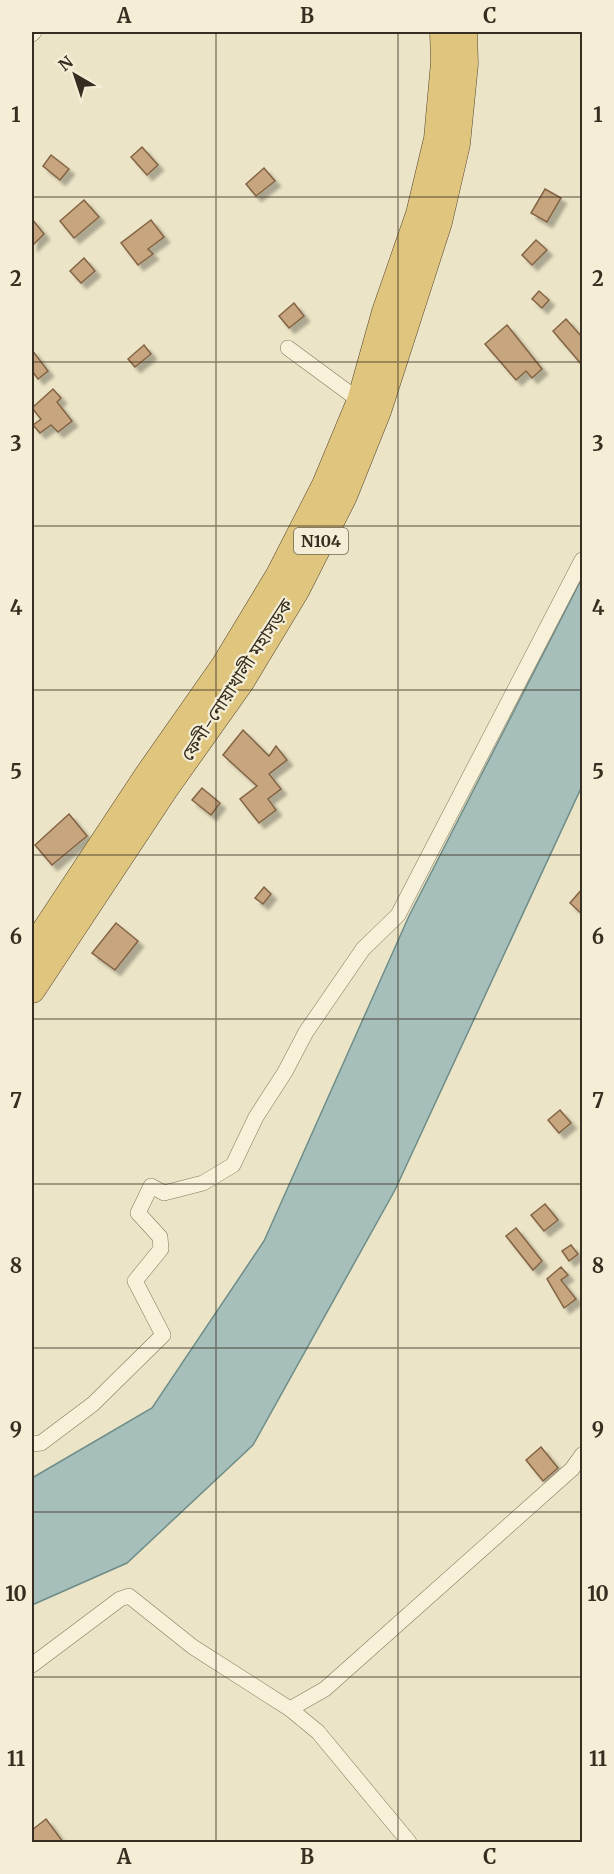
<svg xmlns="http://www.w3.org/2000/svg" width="614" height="1874" font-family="Merriweather,'Noto Sans Bengali',serif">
  <defs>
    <filter id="shadow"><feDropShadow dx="5.5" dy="5.5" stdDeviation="1.5" flood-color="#0004"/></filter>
  </defs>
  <rect width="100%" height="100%" fill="#ebe4c6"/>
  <!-- water -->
  <polygon fill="#a7bfbb" stroke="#6e8d89" stroke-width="1.5" points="582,578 582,786 395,1190 253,1445 127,1563 32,1605 32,1478 152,1408 264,1241 409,916"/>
  <!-- building -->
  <g fill="#c7a57e" stroke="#836444" stroke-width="1.5" filter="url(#shadow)">
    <polygon points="142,147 158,165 147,175 131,157"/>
    <polygon points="51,155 69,169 60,180 43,166"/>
    <polygon points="264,168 275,181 256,196 246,184"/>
    <polygon points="545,189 561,198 547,222 531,213"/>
    <polygon points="84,200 99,217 74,238 60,221"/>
    <polygon points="32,219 44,234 32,246"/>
    <polygon points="151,220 164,237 148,249 153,254 138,265 121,243"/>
    <polygon points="536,240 547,250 532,265 522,255"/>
    <polygon points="84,258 95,271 81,283 70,271"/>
    <polygon points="539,291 549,300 542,308 532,299"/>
    <polygon points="294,303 304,316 289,328 279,316"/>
    <polygon points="566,319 582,337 582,365 553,331"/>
    <polygon points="507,325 542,369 532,378 526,371 516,380 485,344"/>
    <polygon points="144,345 151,354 135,367 128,359"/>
    <polygon points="32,350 48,371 38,379 32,371"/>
    <polygon points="53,389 61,398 57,402 72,421 58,432 51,425 40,433 33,425 41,419 32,408"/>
    <polygon points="243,730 269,756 276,746 287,760 269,774 281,789 268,799 276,810 259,823 240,799 257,786 223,755"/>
    <polygon points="202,788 220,803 211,815 192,800"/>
    <polygon points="69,814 87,836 52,865 35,845"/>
    <polygon points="264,887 271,894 263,904 255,898"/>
    <polygon points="582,889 582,914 570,903"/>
    <polygon points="116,923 138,941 115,970 92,953"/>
    <polygon points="560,1110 571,1123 559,1133 548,1120"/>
    <polygon points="545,1204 558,1220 544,1231 531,1215"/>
    <polygon points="516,1228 542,1261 533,1270 506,1236"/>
    <polygon points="571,1245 578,1254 569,1261 562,1251"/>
    <polygon points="561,1267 568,1275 561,1280 576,1299 564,1308 547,1279"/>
    <polygon points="541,1447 558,1468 543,1481 526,1460"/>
    <polygon points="46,1819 63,1842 32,1842 32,1830"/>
  </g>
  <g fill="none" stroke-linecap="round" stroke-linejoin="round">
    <!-- minor casing -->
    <g stroke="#85775d" stroke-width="16">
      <g id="minor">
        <polyline points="32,34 34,32"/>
        <polyline points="288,348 360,401 364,407"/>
        <polyline points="32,1444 41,1443 93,1404 163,1335 135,1281 161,1249 160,1237 138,1213 151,1186 164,1193 203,1183 233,1165 256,1117 285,1072 306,1032 363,949 398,915 582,560"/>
        <polyline points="32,1665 120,1599 129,1596 193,1647 290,1709 318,1732 409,1842"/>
        <polyline points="290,1709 325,1689 572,1469 582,1455"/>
      </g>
    </g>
    <!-- trunk casing -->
    <g stroke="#544531" stroke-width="27">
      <g id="trunk">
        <polyline points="32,950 149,773 224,666 279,575 325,485 360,401 385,312 419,214 437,139 444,62 443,32"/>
        <polyline points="32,990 165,789 241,682 297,589 344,496 378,411 439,222 457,144 465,64 464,32"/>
      </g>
    </g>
    <!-- minor -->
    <use href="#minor" stroke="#f7f1d9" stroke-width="15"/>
    <!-- trunk -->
    <use href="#trunk" stroke="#e0c57e" stroke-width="26"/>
  </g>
  <!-- grid -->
  <path fill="none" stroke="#372d20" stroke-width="1.5" stroke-opacity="0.55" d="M216,32V1842M398,32V1842M32,197H582M32,362H582M32,526H582M32,690H582M32,855H582M32,1019H582M32,1184H582M32,1348H582M32,1512H582M32,1677H582"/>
  <g text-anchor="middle" stroke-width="4.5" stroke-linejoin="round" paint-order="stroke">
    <!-- shield labels -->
    <rect fill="#f3eed5" stroke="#6f6756" stroke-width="1.5" x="294" y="528" width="54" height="26" rx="4.5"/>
    <g font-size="16" font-weight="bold" fill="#372d20">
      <text x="321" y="547">N104</text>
    </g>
    <!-- street labels -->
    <g font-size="18" fill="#372d20" stroke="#f3eed5">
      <text transform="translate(237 680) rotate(-57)" y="6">ফেনী-নোয়াখালী মহাসড়ক</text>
    </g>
  </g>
  <!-- border -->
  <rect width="614" height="1874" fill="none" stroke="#f3eed5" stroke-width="66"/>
  <!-- north arrow -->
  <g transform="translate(75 75) rotate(321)" stroke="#f3eed5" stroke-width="4.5" paint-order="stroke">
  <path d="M0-4.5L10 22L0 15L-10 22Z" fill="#372d20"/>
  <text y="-9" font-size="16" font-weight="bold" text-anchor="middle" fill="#372d20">N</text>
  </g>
  <rect x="33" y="33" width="548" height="1808" fill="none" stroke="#372d20" stroke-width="2"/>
  <g font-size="20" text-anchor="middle" font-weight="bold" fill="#372d20">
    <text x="124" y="23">A</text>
    <text x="307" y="23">B</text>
    <text x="490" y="23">C</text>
    <text x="16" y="122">1</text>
    <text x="598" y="122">1</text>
    <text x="16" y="286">2</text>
    <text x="598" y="286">2</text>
    <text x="16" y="451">3</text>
    <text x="598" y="451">3</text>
    <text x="16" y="615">4</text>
    <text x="598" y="615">4</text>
    <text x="16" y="779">5</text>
    <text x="598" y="779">5</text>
    <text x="16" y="944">6</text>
    <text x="598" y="944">6</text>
    <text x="16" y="1108">7</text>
    <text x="598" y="1108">7</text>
    <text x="16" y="1273">8</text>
    <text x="598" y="1273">8</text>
    <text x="16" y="1437">9</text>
    <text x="598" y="1437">9</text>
    <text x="16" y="1601">10</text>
    <text x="598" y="1601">10</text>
    <text x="16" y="1766">11</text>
    <text x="598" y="1766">11</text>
    <text x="124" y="1864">A</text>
    <text x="307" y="1864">B</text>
    <text x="490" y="1864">C</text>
  </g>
</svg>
